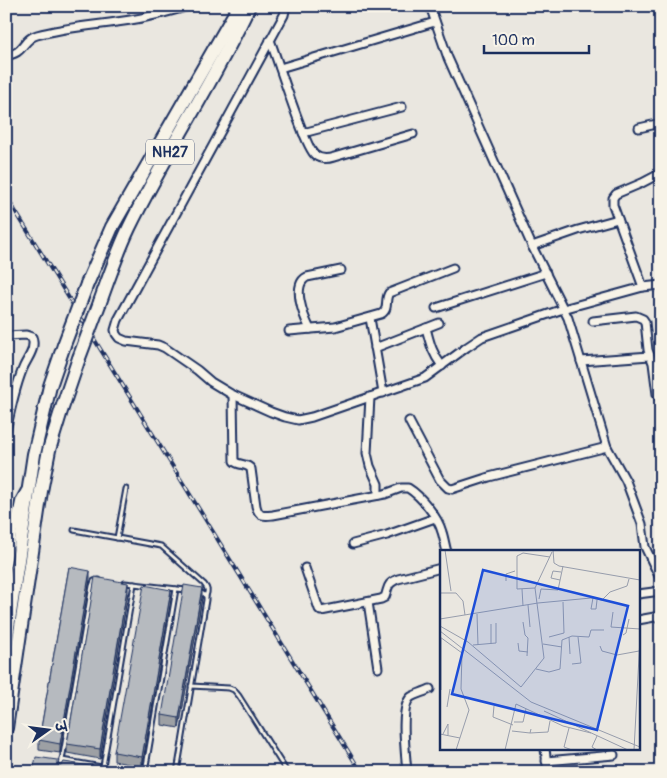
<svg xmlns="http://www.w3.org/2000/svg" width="667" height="778" font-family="Pangolin,'Playpen Sans Deva',sans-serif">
  <rect width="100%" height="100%" fill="#eae7e0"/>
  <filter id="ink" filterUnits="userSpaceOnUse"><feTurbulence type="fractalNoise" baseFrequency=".02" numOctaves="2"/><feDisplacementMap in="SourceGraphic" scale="10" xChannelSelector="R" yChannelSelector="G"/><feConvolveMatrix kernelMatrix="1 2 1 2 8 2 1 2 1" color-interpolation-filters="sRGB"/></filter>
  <g filter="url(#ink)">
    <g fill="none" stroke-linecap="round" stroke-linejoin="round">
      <!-- lane casing -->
      <g stroke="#1b2f5e" stroke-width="7">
        <g id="lane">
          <path d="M74,530L161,546L204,584C208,589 208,591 206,596"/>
          <polyline points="117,538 126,489"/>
          <polyline points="125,583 186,590"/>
          <polyline points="191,686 229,688 234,690 239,696 287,772"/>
          <polyline points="62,760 130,772"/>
          <polyline points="60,772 92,586 94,581 99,580"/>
          <polyline points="102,772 134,584"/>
          <polyline points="145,772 176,589"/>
          <polyline points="177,772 206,600 206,596 200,592"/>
        </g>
      </g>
      <!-- street casing -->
      <g stroke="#1b2f5e" stroke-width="11">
        <g id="street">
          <polyline points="286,6 284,15 118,320 115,330 116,334 119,338 126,341 158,345 165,348 197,370 211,382 231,394 271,412 285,417 298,420 312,417 425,378 467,347 482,337 563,309 643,287 661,285"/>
          <polyline points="430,6 448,58 532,246 568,318 607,447 626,481 642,524 645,547 661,580"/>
          <path d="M270,40C277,58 305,148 315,155C321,160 328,159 334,157L413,134"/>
          <path d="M6,55C24,55 22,39 37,35C69,26 103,25 136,19C154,16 171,11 189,6"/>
          <polyline points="280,68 435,22"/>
          <polyline points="639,128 661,123"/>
          <polyline points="303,133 402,107"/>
          <polyline points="532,246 578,230 618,219"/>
          <polyline points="643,287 613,205 613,198 616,194 642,183 661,173"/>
          <polyline points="436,308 546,273"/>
          <polyline points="370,318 383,393"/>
          <polyline points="593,321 636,316 643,319 645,322 648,350 653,363 657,394 661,401"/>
          <path d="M426,328C430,343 432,353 442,366"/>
          <path d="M310,329C304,317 291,285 307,277L341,270"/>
          <path d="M289,331L335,327L381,314C390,309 384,300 389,293L453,268"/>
          <path d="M6,336L26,335L32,337C36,348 29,356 24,366C15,386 11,409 6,431"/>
          <polyline points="375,348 439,323"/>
          <polyline points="581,361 650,356"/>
          <path d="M233,395L234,461C239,466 247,463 251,469L256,506C259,517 263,516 273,515L385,494L401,488H408C421,496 438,517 442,532C444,538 445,545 447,552"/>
          <polyline points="370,397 367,453 370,466 378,484 378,495"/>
          <polyline points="409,421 440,480 448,488 452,489 489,477 607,447"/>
          <polyline points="353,544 387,535 435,518"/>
          <polyline points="6,565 20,500 25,491"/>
          <path d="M305,568L319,609L321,611L381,599L385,597C389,587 386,584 398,579L441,568"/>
          <polyline points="638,594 661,591"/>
          <polyline points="368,602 378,668"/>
          <polyline points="638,620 660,616"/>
          <polyline points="545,749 548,772"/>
          <polyline points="546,761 614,755"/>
          <path d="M407,772C406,757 399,706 411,697C416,694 424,692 430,689"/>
        </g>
      </g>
      <!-- highway casing -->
      <g stroke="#1b2f5e" stroke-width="16">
        <g id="highway">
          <polyline points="87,284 112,227 239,6"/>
          <path d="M100,302C109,277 118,251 129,228C166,152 214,82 249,6"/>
          <polyline points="6,640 34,454 50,386 64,345"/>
          <polyline points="6,728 41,491 49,450 61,411 79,358"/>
        </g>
      </g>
      <!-- lane -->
      <use href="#lane" stroke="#f7f3e8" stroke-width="3"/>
      <!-- street -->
      <use href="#street" stroke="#f7f3e8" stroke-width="7"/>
      <!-- highway -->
      <use href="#highway" stroke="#f7f3e8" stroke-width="12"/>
      <!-- rail casing -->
      <g stroke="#1b2f5e" stroke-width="4">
        <polyline id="rail" points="6,196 361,772"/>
      </g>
      <!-- rail -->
      <use href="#rail" stroke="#f7f3e8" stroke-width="2" stroke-dasharray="5.5" stroke-linecap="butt"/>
      <!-- highway-bridge casing -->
      <g stroke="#1b2f5e" stroke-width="16" stroke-linecap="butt">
        <g id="highway-bridge">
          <polyline points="64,345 87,284"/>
          <polyline points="79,358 100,302"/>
        </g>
      </g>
      <!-- highway-bridge -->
      <use href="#highway-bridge" stroke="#f7f3e8" stroke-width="12"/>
    </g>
    <!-- wall -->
    <g fill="#9da0a4" stroke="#1b2f5e">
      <polygon points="69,567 90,580 89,585 60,753 39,750 39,740"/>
      <polygon points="128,593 100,759 67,753 67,744"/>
      <polygon points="202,598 179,728 162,725 162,715"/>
      <polygon points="171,600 142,767 114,761 114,752"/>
    </g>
    <!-- shaded-wall -->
    <g fill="#7f8286" stroke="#1b2f5e">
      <polygon points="90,571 90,580 89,585 60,753 60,744 89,576"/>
      <polygon points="128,583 128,593 100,759 100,749"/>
      <polygon points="202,588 202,598 179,728 179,718"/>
      <polygon points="171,590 171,600 142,767 142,757"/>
    </g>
    <!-- building -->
    <g fill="#b6babf" stroke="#1b2f5e">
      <polygon points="69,567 90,571 89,576 60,744 39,740"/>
      <polygon points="95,577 128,583 100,749 67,744"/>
      <polygon points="144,585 171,590 142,757 114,752"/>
      <polygon points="184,585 202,588 179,718 162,715"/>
      <polygon points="36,757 57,760 57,764 60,766 62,765 64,762 97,767 96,772 33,772"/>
    </g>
  </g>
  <g text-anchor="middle" stroke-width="4" stroke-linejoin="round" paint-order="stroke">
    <!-- shield labels -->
    <rect fill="#f7f3e8" stroke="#5d6a87" stroke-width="1" x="146" y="139.5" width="48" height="25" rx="4"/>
    <g font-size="15" font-weight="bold" fill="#1b2f5e">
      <text x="170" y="157">NH27</text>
    </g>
  </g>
  <!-- overview -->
  <g transform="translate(440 550)">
    <rect width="200" height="200" fill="#eae7e0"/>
    <path fill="none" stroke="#979dac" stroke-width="1" d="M5,0L11,41M113,0L114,13L119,16L200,30M120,30L111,28L113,21L121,22M66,31V24L75,21M95,38L77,39V6L83,3L110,7M82,39L83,56M0,43H16L23,51L25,65M153,48L151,59H156L157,50M99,49L101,39L118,40L123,16M88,55L90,77M173,62L171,77L200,79M37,64L38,95M0,69L98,53L151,48L162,50L170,42L187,36L189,29M83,72L85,85L88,88L87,106M51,74V94M0,76L28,92L81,137L104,108L95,38L112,2M0,81L91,152L200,197M183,85L186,83L189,69M0,87L22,103L21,139L29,160L16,200M109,87L124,83L123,52M129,87L130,104M78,93L79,101L88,102M103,94L122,97M33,95L56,93V73M160,96L162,101L177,105L199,101M132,114L141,113L138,87M96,119L109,122L120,119L122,90L132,86L149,87L151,80H164M1,140V88M54,156L53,167L73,175M7,157L10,139M104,161L188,200M74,172H83L86,159M129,178L124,197L132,200M91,179L90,183L108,182L110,171M72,181L90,183M0,184L20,188M3,184L8,174V185M157,186L152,197L157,200M65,200L76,154L123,176L151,183M194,200L200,88"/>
    <path fill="#1d4ed8" fill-opacity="0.15" stroke="#1d4ed8" stroke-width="2.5" d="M43,20L188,56L157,180L12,144Z"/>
    <rect width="200" height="200" fill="none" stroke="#1b2f5e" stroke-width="2.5"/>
  </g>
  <!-- margin -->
  <rect width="667" height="778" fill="none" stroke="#f7f3e8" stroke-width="25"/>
  <rect x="12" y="12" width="642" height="753" fill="none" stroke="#1b2f5e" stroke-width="2" filter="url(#ink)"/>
  <!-- north arrow -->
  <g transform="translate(48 730) rotate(76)" stroke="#f7f3e8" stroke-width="4" paint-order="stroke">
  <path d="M0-4L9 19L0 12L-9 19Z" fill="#1b2f5e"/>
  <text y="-8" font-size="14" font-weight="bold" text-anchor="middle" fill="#1b2f5e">उ</text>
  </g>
  <!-- scale -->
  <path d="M484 45v8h105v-8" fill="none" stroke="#1b2f5e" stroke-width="2.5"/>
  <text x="492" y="45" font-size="15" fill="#1b2f5e" stroke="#f7f3e8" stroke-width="4" paint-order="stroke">100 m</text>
</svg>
